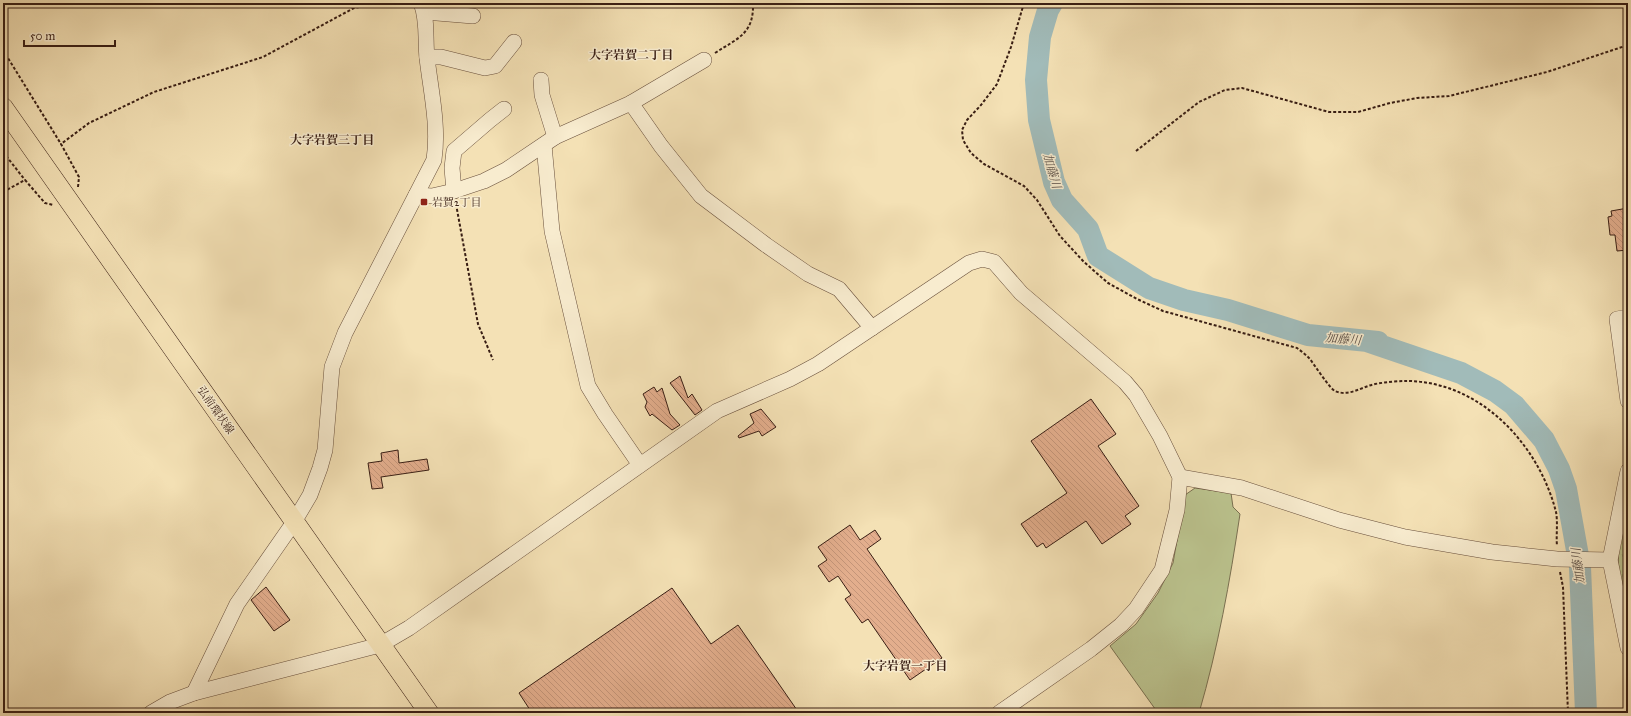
<svg xmlns="http://www.w3.org/2000/svg" width="1631" height="716" font-family="'IM FELL Great Primer','Noto Serif JP',serif">
  <defs>
    <pattern id="grass-tufts" width="24" height="20" patternUnits="userSpaceOnUse"><rect width="24" height="20" fill="#bbc38e"/><path d="M3 7l-1-3M5 7V3M7 7l1-3M15 17l-1-3M17 17v-4M19 17l1-3" fill="none" stroke="#a2a77a"/></pattern>
    <pattern id="building-back-hatch" width="6" height="6" patternUnits="userSpaceOnUse"><rect width="6" height="6" fill="#e3ae8d"/><path d="M-1 5l2 2M0 0l6 6M5-1l2 2" fill="none" stroke="#c49579"/></pattern>
  </defs>
  <rect width="100%" height="100%" fill="#f4e1b5"/>
  <filter id="stains"><feTurbulence type="fractalNoise" baseFrequency=".005" numOctaves="4"/><feColorMatrix values="0 0 0 0 .2 0 0 0 0 .09 0 0 0 0 .02 0 0 0 .5 -.17"/></filter>
  <radialGradient id="worn" r=".72"><stop offset=".6" stop-color="#630" stop-opacity="0"/><stop offset="1" stop-color="#630" stop-opacity=".3"/></radialGradient>
  <!-- grass -->
  <path fill="url(#grass-tufts)" stroke="#7a7051" d="M1628,497V618C1625,603 1621,587 1619,571C1616,546 1623,521 1628,497Z"/>
  <!-- park -->
  <path fill="#bbc38e" stroke="#7a7051" d="M1195,488L1231,493L1233,507L1240,514C1230,581 1218,648 1199,713H1158L1110,646L1136,624L1158,593L1173,563L1185,495Z"/>
  <g fill="none" stroke-linecap="round" stroke-linejoin="round">
    <!-- river -->
    <polyline stroke="#a1bbb9" stroke-width="22" points="1052,3 1048,10 1040,37 1036,80 1039,120 1054,182 1062,200 1088,229 1098,256 1149,288 1184,300 1228,310 1308,335 1378,342 1367,341 1461,373 1495,391 1514,405 1544,440 1559,469 1566,489 1580,567 1586,713"/>
  </g>
  <!-- building -->
  <g fill="url(#building-back-hatch)" stroke="#391e14">
    <polygon points="1628,208 1628,250 1617,251 1615,235 1610,235 1608,217 1612,216 1611,211"/>
    <polygon points="680,376 688,398 692,394 702,410 695,415 670,383"/>
    <polygon points="654,387 657,392 662,388 670,414 680,425 672,430 652,414 650,416 645,407 647,402 643,394"/>
    <polygon points="1091,399 1116,434 1098,446 1139,506 1125,516 1131,524 1102,544 1086,521 1046,548 1043,543 1037,547 1021,524 1067,493 1031,441"/>
    <polygon points="761,409 776,427 762,436 759,431 739,438 738,436 754,423 750,414"/>
    <polygon points="398,450 399,463 427,459 429,470 381,477 383,488 372,489 368,463 382,461 381,453"/>
    <polygon points="850,525 860,540 875,530 881,539 867,549 942,658 910,680 868,619 862,623 845,599 851,595 838,576 829,582 818,566 827,560 818,547"/>
    <polygon points="266,587 290,620 274,631 251,600"/>
    <polygon points="672,588 711,644 738,625 799,713 532,713 519,693"/>
  </g>
  <g fill="none" stroke-linecap="round" stroke-linejoin="round">
    <!-- minor casing -->
    <g stroke="#684f3c" stroke-width="16">
      <g id="minor">
        <polyline points="425,12 473,16"/>
        <polyline points="427,57 441,57 485,68 495,66 514,42"/>
        <polyline points="541,80 542,95 555,137"/>
        <polyline points="631,103 661,146 701,196 766,245 808,274 839,289 872,328"/>
        <polyline points="544,145 552,231 588,386 605,414 640,465"/>
        <polyline points="454,191 452,168 454,151 490,120 504,109"/>
        <polyline points="416,195 432,196 454,191 484,181 506,170 555,137 631,103 704,60"/>
        <polyline points="1628,317 1617,319 1628,401"/>
        <polyline points="1628,471 1610,560 1628,648"/>
        <polyline points="1180,477 1242,488 1339,520 1405,537 1492,552 1557,559 1610,560"/>
        <path d="M194,693L237,604L294,522L310,495L320,468L325,450L332,367L345,333L434,160C439,126 431,92 427,58C425,40 428,20 421,3"/>
        <polyline points="151,713 170,702 194,693 380,645 409,628 717,411 790,379 818,364 969,263 982,259 994,262 1021,293 1125,382 1136,395 1160,436 1180,477 1177,510 1162,570 1136,609 1121,625 1091,649 999,713"/>
      </g>
    </g>
    <!-- major casing -->
    <g stroke="#391e14" stroke-width="20">
      <polyline id="major" points="3,107 429,713"/>
    </g>
    <!-- path -->
    <g stroke="#391e14" stroke-width="2" stroke-dasharray="3 2" stroke-linecap="butt">
      <path d="M1024,3L1011,47L997,84L981,105L967,120L962,130L963,140L971,153L984,164L1024,186L1037,200L1060,236L1084,262L1108,283L1137,299L1163,311L1297,348C1301,351 1305,354 1309,358C1314,364 1330,389 1335,391C1349,397 1361,387 1375,384C1386,382 1398,381 1408,381C1481,382 1539,445 1556,512C1558,523 1556,535 1557,546"/>
      <polyline points="3,50 61,144"/>
      <path d="M715,53C738,38 754,34 753,3"/>
      <polyline points="1136,151 1199,102 1225,90 1242,88 1329,112 1358,112 1390,103 1417,98 1449,96 1547,72 1628,45"/>
      <polyline points="3,152 25,180"/>
      <polyline points="78,187 79,177 61,144 89,123 154,92 263,57 354,8 381,3"/>
      <polyline points="3,192 25,180 45,203 53,205"/>
      <polyline points="456,204 478,324 493,360"/>
      <polyline points="1560,572 1563,587 1568,713"/>
    </g>
    <!-- minor -->
    <use href="#minor" stroke="#f8eccf" stroke-width="15"/>
    <!-- major -->
    <use href="#major" stroke="#f4e1b5" stroke-width="19"/>
  </g>
  <!-- markers -->
  <rect fill="#8f2418" stroke="#f8eccf" stroke-width="1.5" x="420" y="198" width="8" height="8" rx="2"/>
  <g text-anchor="middle" stroke-width="3" stroke-linejoin="round" paint-order="stroke">
    <!-- poi labels -->
    <g font-size="11" fill="#391e14" stroke="#f8eccf" text-anchor="start">
      <text x="432" y="206">岩賀2丁目</text>
    </g>
    <!-- street labels -->
    <g font-size="11" fill="#391e14" stroke="#f8eccf">
      <text transform="translate(216 410) rotate(55)" y="4">弘前環状線</text>
    </g>
    <!-- neighbourhood labels -->
    <g font-size="12" font-weight="bold" fill="#391e14" stroke="#f8eccf">
      <text x="631" y="59">大字岩賀二丁目</text>
      <text x="332" y="144">大字岩賀三丁目</text>
      <text x="905" y="670">大字岩賀一丁目</text>
    </g>
    <!-- water labels -->
    <g font-size="12" font-style="italic" fill="#584d46" stroke="#f8eccf">
      <text transform="translate(1052 171) rotate(74)" y="4">加藤川</text>
      <text transform="translate(1343 339) rotate(5)" y="4">加藤川</text>
      <text transform="translate(1578 566) rotate(-97)" y="4">加藤川</text>
    </g>
  </g>
  <!-- margin -->
  <rect width="1631" height="716" fill="none" stroke="#f4e1b5" stroke-width="16"/>
  <rect x="4" y="4" width="1623" height="708" fill="none" stroke="#391e14" stroke-width="2"/>
  <rect x="8" y="8" width="1615" height="700" fill="none" stroke="#391e14"/>
  <!-- scale -->
  <path d="M24 40v6h91v-6" fill="none" stroke="#391e14" stroke-width="2"/>
  <text x="30" y="40" font-size="12" fill="#391e14" stroke="#f8eccf" stroke-width="3" paint-order="stroke">50 m</text>
  <rect width="100%" height="100%" filter="url(#stains)"/>
  <rect width="100%" height="100%" fill="url(#worn)"/>
</svg>
